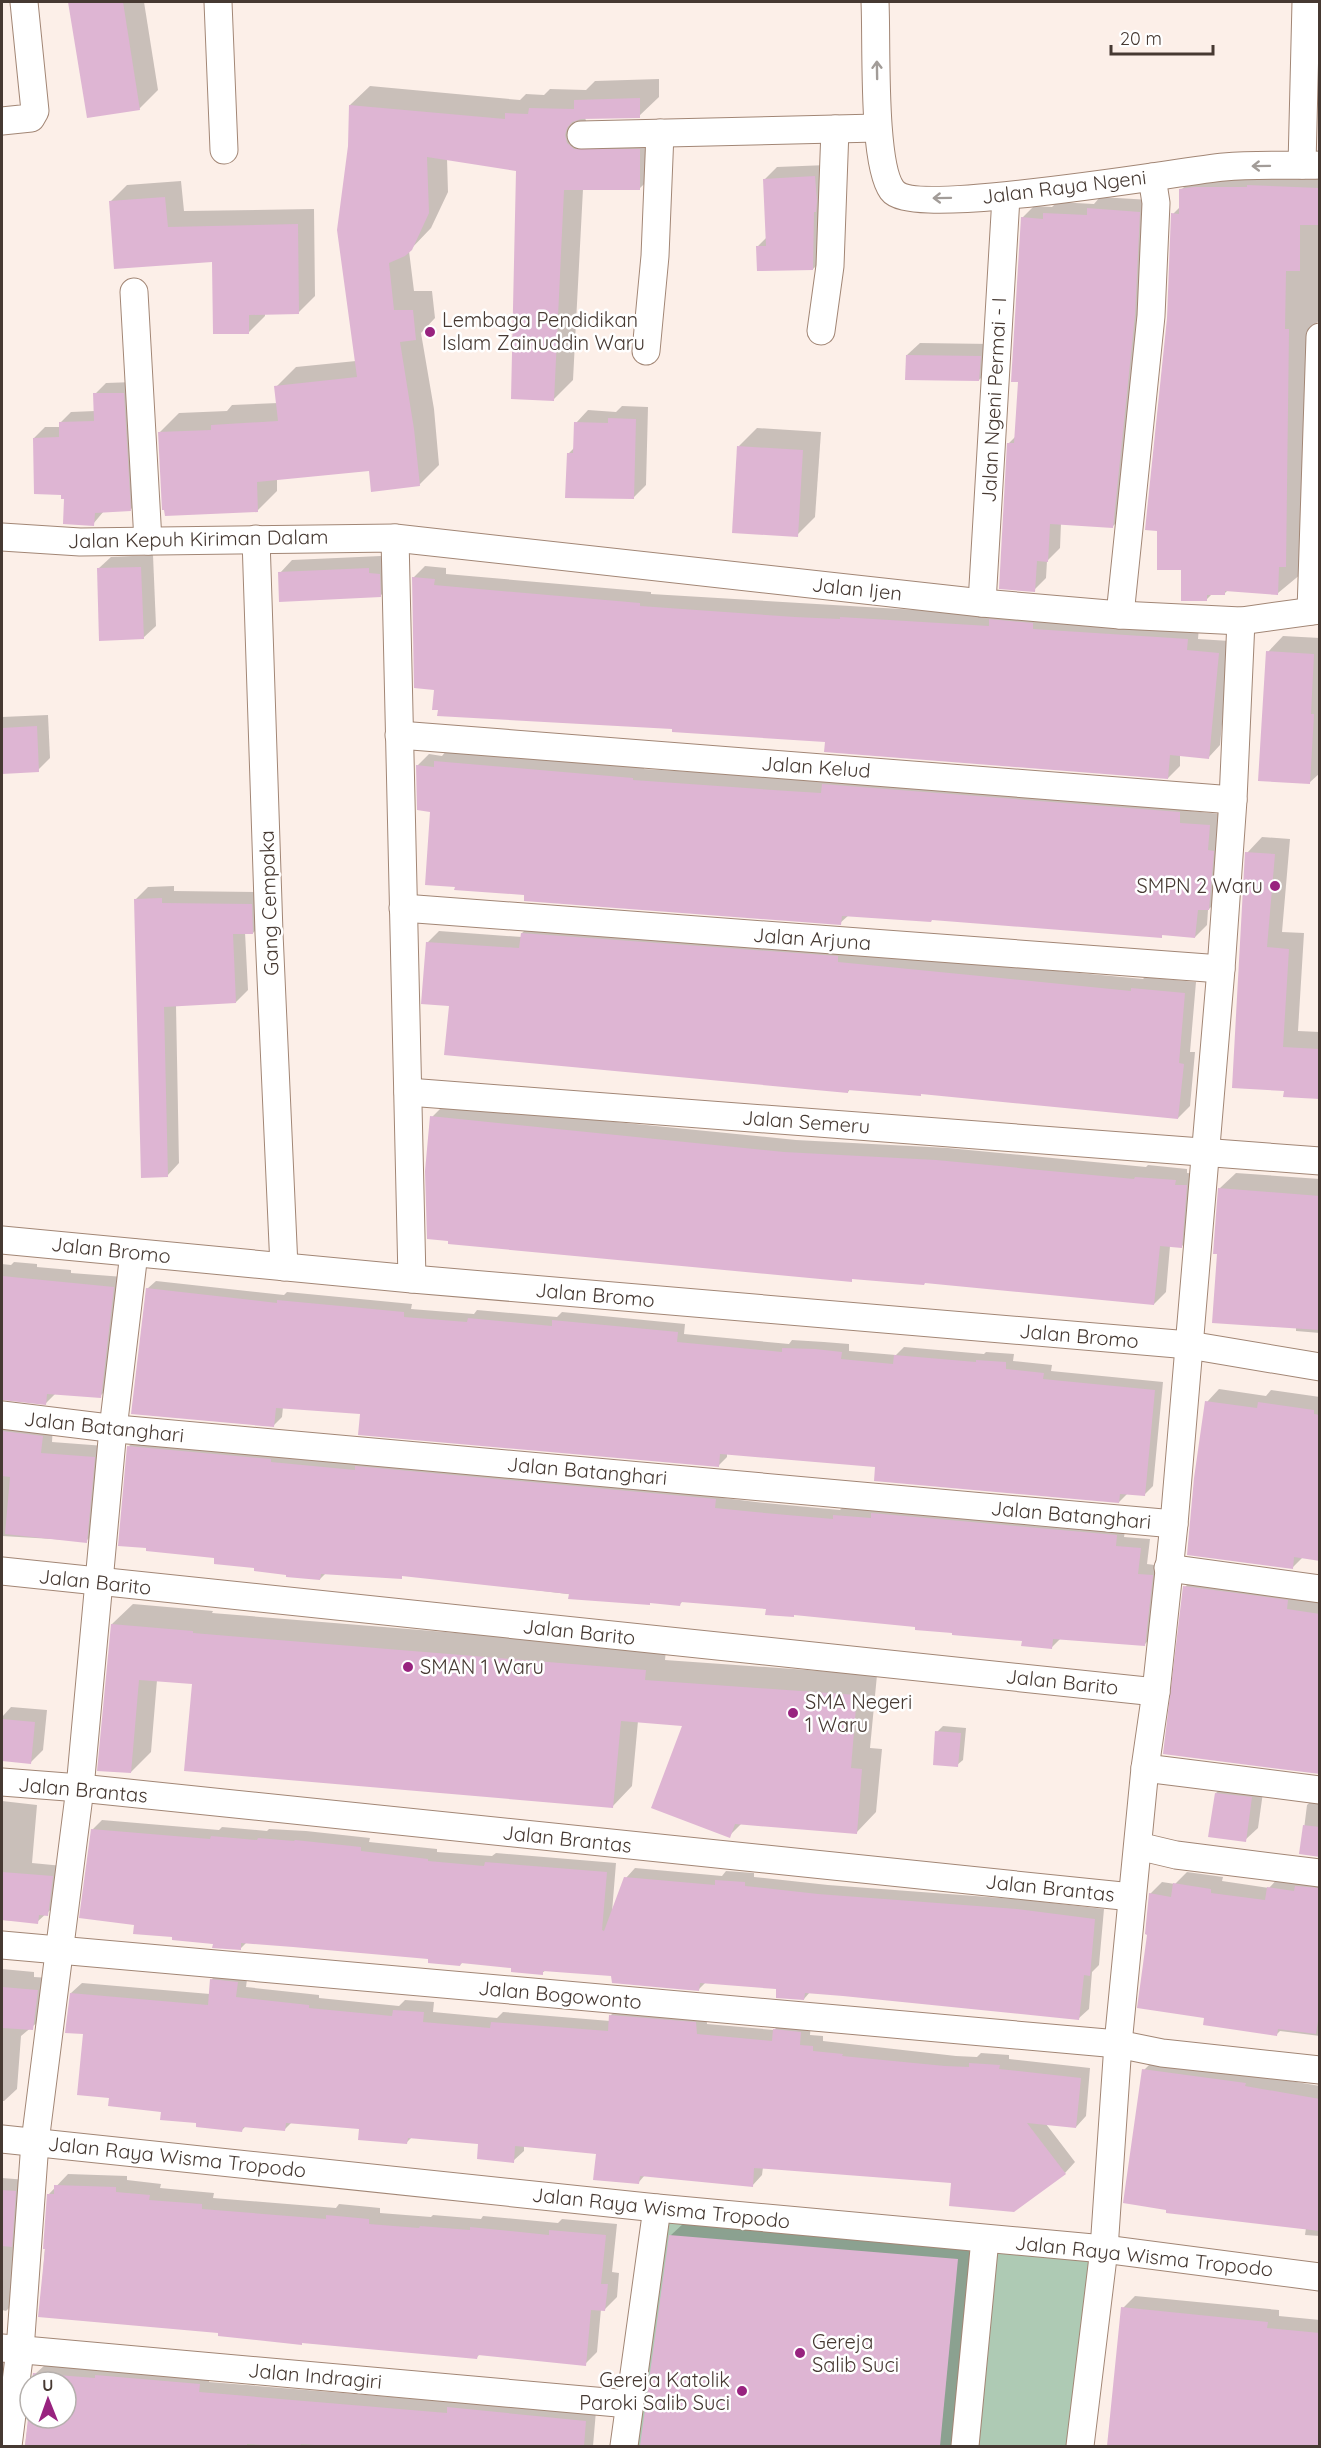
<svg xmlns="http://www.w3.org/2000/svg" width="1321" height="2448" font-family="Quicksand,sans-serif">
  <rect width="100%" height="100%" fill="#fcefe8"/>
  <!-- green -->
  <polygon fill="#aecab4" points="657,2208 1104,2249 1080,2446 624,2446"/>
  <!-- shadow -->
  <g fill="#0003">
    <polygon points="70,2 144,2 158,90 139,109 88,117"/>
    <polygon points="659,79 659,97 639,116 585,118 587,123 659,130 660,169 640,188 583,189 573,380 553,400 517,170 447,158 448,192 431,228 409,251 414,291 432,291 435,318 421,333 434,409 439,465 419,485 370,470 277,479 277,491 257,511 159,433 179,413 227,411 232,405 278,403 276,387 296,367 356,361 349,146 350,105 370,86 520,100 526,94 544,95 550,89 586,90 595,81"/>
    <polygon points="827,165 825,257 813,269 757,247 767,237 765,179 777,167"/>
    <polygon points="1320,176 1320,320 1315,324 1307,569 1278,593 1229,589 1224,594 1212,594 1206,600 1182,569 1168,318 1173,214 1181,206 1181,190 1193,178"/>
    <polygon points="181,181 184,211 314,209 315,296 299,312 265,313 265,316 249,332 214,260 111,201 127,185"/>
    <polygon points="1100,197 1151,200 1125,514 1113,526 1061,523 1060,548 1047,561 1046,578 1034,590 1009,443 1016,436 1020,380 1022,218 1034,206 1052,207 1057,202 1094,204"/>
    <polygon points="920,343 992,344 991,368 979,380 907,355"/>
    <polygon points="134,382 141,499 130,510 104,511 93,524 66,497 34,438 45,427 60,427 60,423 71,412 95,411 95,394 106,383"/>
    <polygon points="622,406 648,407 646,485 633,498 568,454 575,447 576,423 588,410 616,412"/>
    <polygon points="757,428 821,432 815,517 797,535 739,446"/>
    <polygon points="153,555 156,626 143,638 98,569 111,557"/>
    <polygon points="381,556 381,561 392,562 392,584 380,596 280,573 292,560"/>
    <polygon points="425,566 446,568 446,574 651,592 651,594 1199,627 1198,639 1230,641 1220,745 1209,757 1180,755 1180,766 1168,778 826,741 674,728 435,689 413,578"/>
    <polygon points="1283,636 1320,638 1320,773 1309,783 1268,652"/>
    <polygon points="48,715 50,758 38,770 2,772 2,717"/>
    <polygon points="447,750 644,766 644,769 1191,801 1191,811 1221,814 1221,897 1208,910 1207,925 1195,937 1164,934 1161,936 933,919 849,915 840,923 526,893 432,810 417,766 429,754 442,756"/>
    <polygon points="1262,837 1290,839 1282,932 1304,933 1298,1031 1320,1032 1320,1097 1285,1095 1247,853"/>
    <polygon points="174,886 174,891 264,892 265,920 253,933 245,932 248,990 236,1002 176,1005 179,1163 167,1176 136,899 148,887"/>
    <polygon points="534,921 1143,979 1145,977 1196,982 1190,1052 1195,1052 1190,1106 1178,1118 922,1093 920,1095 850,1089 848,1092 450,1005 427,943 439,931 522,937 522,933"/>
    <polygon points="444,1105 796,1140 948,1148 1146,1167 1148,1165 1187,1169 1187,1173 1198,1174 1193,1235 1181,1247 1170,1246 1166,1292 1154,1304 926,1282 854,1277 851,1280 432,1117"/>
    <polygon points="1236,1173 1320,1179 1320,1333 1296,1331 1296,1327 1218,1253 1220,1188"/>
    <polygon points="14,1262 37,1264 37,1267 71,1270 71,1273 124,1277 111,1385 100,1396 56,1393 46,1403 2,1398 2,1264 11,1265"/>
    <polygon points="156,1281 284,1295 287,1292 412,1304 411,1309 474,1314 477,1310 557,1317 562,1312 685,1324 684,1334 789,1344 792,1340 824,1342 849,1344 849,1351 896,1355 904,1347 984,1354 986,1352 1014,1354 1013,1361 1052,1365 1051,1371 1163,1382 1153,1486 1145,1494 1128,1493 1119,1502 877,1466 727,1453 727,1457 718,1466 361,1413 283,1407 282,1417 273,1426 147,1289"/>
    <polygon points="1219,1389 1266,1396 1271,1390 1320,1397 1320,1559 1303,1557 1292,1568 1207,1402"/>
    <polygon points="2,1415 53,1425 52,1442 105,1446 97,1530 86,1541 2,1536"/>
    <polygon points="138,1437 725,1489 724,1498 765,1503 840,1510 844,1506 1126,1525 1124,1537 1150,1539 1147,1564 1162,1566 1154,1634 1145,1644 1061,1638 1052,1647 1023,1640 768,1608 684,1600 680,1604 652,1601 649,1604 404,1574 401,1577 326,1573 320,1579 287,1573 216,1557 129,1446"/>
    <polygon points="1197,1575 1320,1600 1320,1773 1185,1587"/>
    <polygon points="133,1604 213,1611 212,1613 666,1650 665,1660 877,1675 870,1748 882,1749 876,1812 856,1833 742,1823 729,1836 684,1725 638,1721 632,1786 612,1807 194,1683 157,1680 151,1752 131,1772 112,1624"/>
    <polygon points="11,1707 47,1710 43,1750 31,1762 2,1760 2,1717"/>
    <polygon points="943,1726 966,1728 963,1760 957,1765 937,1732"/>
    <polygon points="1228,1781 1264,1785 1258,1828 1245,1840 1216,1793"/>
    <polygon points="1320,1793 1320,1856 1301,1853 1307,1805"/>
    <polygon points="2,1801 37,1805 32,1863 63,1866 58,1903 37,1922 2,1920"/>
    <polygon points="102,1820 219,1830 222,1827 267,1831 269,1829 306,1831 370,1838 369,1842 437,1849 437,1852 492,1856 496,1853 616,1863 612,1912 626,1878 635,1868 722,1876 726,1871 754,1873 754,1877 828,1885 1027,1900 1104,1909 1099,1965 1092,1972 1089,2009 1079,2018 810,1992 804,1999 778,1987 706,1982 699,1989 612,1975 546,1970 542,1973 513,1966 463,1962 460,1965 430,1958 247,1942 240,1949 173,1936 136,1924 92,1830"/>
    <polygon points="1187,1872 1223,1877 1222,1881 1269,1888 1280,1876 1320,1876 1320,2036 1280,2031 1277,2034 1205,2017 1149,1933 1150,1894 1162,1882 1175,1884"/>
    <polygon points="2,1969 34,1972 34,1977 50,1978 45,2016 21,2036 17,2089 4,2101 2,2101"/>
    <polygon points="222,1969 248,1972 246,1987 319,1995 319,1998 399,2006 405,2000 434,2002 433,2012 497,2018 503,2012 610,2021 611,2015 621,2005 706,2012 707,2024 774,2030 785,2019 811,2022 810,2035 823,2036 823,2041 956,2056 977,2057 981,2053 1009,2055 1009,2059 1090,2068 1086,2116 1076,2127 1046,2124 1075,2162 1065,2173 953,2181 763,2167 762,2175 752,2186 645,2175 638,2183 598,2152 524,2145 524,2151 513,2161 480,2143 412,2137 406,2143 361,2128 292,2122 285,2129 246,2126 242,2130 198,2122 110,2097 71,1993 82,1983 210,1994 211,1980"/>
    <polygon points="1156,2058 1320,2086 1320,2236 1305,2235 1306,2228 1144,2070"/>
    <polygon points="68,2174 127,2176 127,2180 161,2184 160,2188 214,2193 213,2198 336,2208 339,2204 380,2208 380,2213 431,2217 433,2215 481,2219 483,2216 558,2223 562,2219 617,2224 612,2272 619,2273 617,2297 605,2309 601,2309 597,2352 585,2364 480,2354 477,2357 40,2314 49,2194"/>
    <polygon points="2,2178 27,2180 18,2299 6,2311 2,2310"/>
    <polygon points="685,2222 972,2245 952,2446 641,2446 670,2236"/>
    <polygon points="1135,2296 1279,2310 1279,2316 1320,2320 1320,2446 1108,2446 1123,2308"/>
    <polygon points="2,2356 11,2362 2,2446"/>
    <polygon points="45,2365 210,2374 209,2382 454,2402 459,2397 596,2411 593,2446 25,2446 30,2409 30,2418 66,2418 66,2382 33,2382 34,2375"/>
  </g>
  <!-- building -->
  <g fill="#deb5d3">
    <polygon points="68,2 123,2 140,110 87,118"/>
    <polygon points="640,98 640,118 581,119 572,122 567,128 565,135 567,143 574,149 640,149 640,190 564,190 554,401 511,399 516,171 427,157 429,213 412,250 405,256 389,263 394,310 413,310 416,340 400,342 414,429 420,486 371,492 369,471 257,482 258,512 165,516 164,510 162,510 158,432 211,430 211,425 278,421 274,386 357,377 337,230 348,146 349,105 505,119 505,113 528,114 529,108 574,109 574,100"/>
    <polygon points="815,176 817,201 816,212 814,212 813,270 757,271 756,246 766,246 763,179"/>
    <polygon points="1247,185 1319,188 1318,225 1300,225 1300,271 1286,271 1285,329 1289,329 1286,567 1279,567 1278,595 1225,591 1225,595 1207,595 1207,601 1181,601 1181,570 1157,570 1157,531 1145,530 1167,318 1171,213 1179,214 1179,189 1194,187 1247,187"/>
    <polygon points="165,197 168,227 298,224 299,314 249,315 249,334 213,334 212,262 114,269 109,201"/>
    <polygon points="1087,208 1140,212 1135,315 1113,528 1050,524 1048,562 1037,561 1035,592 999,589 1007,443 1014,443 1018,382 1011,382 1021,217 1043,219 1043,213 1087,215"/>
    <polygon points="906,355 981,356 979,381 905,380"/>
    <polygon points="93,393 124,393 131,511 95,513 94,526 63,524 64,499 61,499 61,495 34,494 33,438 59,437 59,422 94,421"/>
    <polygon points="608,418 636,419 634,499 565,498 567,453 573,453 574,422 608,423"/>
    <polygon points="737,446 803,450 798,537 732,533"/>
    <polygon points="141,567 144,639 99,641 97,568"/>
    <polygon points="369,568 369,573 380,574 381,597 279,602 278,572"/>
    <polygon points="412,577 435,579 434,585 640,603 640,606 795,617 840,619 840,617 989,626 989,619 1033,623 1033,629 1188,639 1187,650 1219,653 1209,759 1170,755 1168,779 824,752 825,742 672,732 672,729 437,716 438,710 432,710 434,690 414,688"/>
    <polygon points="1266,651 1314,654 1311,714 1314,714 1310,784 1258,781"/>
    <polygon points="37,726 39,772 2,774 2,728"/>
    <polygon points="434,761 633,778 633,780 788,791 821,793 822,784 1180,812 1180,823 1210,825 1208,850 1214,851 1209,910 1198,910 1195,938 1162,935 1162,938 932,920 931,922 842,916 841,925 524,901 524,895 454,890 455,887 425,885 430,812 417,810 416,765 434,767"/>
    <polygon points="1245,852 1275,854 1267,947 1289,949 1283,1047 1320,1049 1320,1099 1283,1097 1284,1091 1232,1088"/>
    <polygon points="162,898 162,903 252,904 253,934 233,934 236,1003 164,1007 168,1177 141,1178 134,899"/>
    <polygon points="521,933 838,956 838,962 1131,991 1131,988 1185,993 1179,1063 1184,1064 1178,1119 921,1094 921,1096 848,1090 848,1093 444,1055 449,1006 421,1004 426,942 519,948"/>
    <polygon points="430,1116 784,1152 936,1160 1134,1179 1135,1177 1176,1180 1175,1185 1187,1185 1182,1248 1160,1246 1154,1305 925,1283 924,1285 852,1279 852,1282 448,1244 448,1241 427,1239 425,1171"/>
    <polygon points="1218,1188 1320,1196 1320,1330 1212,1323 1217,1254 1213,1254"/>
    <polygon points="2,1276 114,1287 101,1398 47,1394 46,1405 2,1400"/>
    <polygon points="146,1288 277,1303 277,1300 404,1312 404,1317 467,1322 468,1318 552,1326 552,1320 678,1332 677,1342 782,1352 782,1348 815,1349 842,1352 841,1359 893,1364 894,1355 976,1362 976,1360 1006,1362 1006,1369 1044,1373 1043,1379 1155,1390 1145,1496 1120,1494 1119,1503 874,1481 875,1467 815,1462 720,1454 719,1467 358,1435 360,1414 276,1408 274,1427 131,1414"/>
    <polygon points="1205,1401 1257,1408 1258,1402 1314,1410 1314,1414 1320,1415 1320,1561 1294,1557 1293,1569 1187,1555 1194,1478"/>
    <polygon points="2,1431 43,1436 41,1453 95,1457 87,1543 5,1534 10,1477 2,1476"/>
    <polygon points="127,1446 271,1459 271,1462 355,1470 355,1466 716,1499 715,1508 755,1512 833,1519 833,1515 871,1518 871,1513 1117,1535 1116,1546 1141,1548 1138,1574 1153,1575 1145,1646 1053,1639 1052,1649 1021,1646 1022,1641 952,1635 952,1633 915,1630 915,1627 794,1615 794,1617 765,1615 766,1609 681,1602 680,1606 650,1603 650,1605 568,1599 569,1594 402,1576 402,1579 321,1574 320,1580 286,1577 286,1575 254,1571 254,1568 214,1564 214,1558 146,1551 146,1548 118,1546"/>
    <polygon points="1183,1586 1288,1600 1287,1609 1320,1614 1320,1774 1163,1754"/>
    <polygon points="111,1624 193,1631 193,1633 646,1670 645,1680 857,1695 851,1768 862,1769 857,1834 735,1824 730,1838 651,1808 682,1726 621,1721 613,1808 184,1771 192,1684 139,1680 131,1773 97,1771"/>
    <polygon points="2,1719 35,1722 31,1764 2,1761"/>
    <polygon points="935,1731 961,1733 958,1767 933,1765"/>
    <polygon points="1215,1793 1252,1797 1246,1842 1208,1837"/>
    <polygon points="1303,1825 1320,1827 1320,1857 1299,1854"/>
    <polygon points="91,1829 210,1839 211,1836 257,1840 258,1838 294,1841 295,1840 361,1847 361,1851 428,1859 428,1861 484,1866 485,1862 607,1872 602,1930 604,1931 624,1877 715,1885 715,1880 745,1882 745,1886 818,1894 1017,1909 1095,1919 1090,1976 1084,1975 1079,2020 843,1996 805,1993 804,2000 776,1998 776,1989 700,1983 699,1991 612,1983 611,1976 543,1971 543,1975 511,1972 511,1968 461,1963 460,1966 428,1963 428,1959 293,1947 241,1943 241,1950 212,1948 213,1944 172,1940 172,1937 133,1934 134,1925 79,1918"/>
    <polygon points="2,1872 53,1876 48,1916 39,1915 38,1924 2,1920"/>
    <polygon points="1173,1883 1211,1889 1211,1893 1265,1900 1267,1887 1294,1891 1295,1886 1320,1888 1320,2008 1316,2034 1278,2029 1277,2036 1203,2025 1204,2018 1137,2008 1147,1935 1145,1934 1149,1893 1171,1897"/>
    <polygon points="210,1979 238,1982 236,1997 309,2005 309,2008 392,2016 393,2010 424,2012 423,2022 490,2028 491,2022 608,2031 609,2015 696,2022 697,2034 772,2041 773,2029 801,2032 800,2045 813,2046 813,2051 843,2054 842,2056 945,2066 969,2067 969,2063 1000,2065 999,2069 1081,2078 1076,2128 1027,2123 1066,2174 1014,2212 949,2206 951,2183 754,2168 753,2187 640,2176 639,2184 593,2180 596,2154 515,2146 514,2163 477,2159 478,2144 408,2138 407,2144 358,2140 359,2129 286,2123 285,2131 243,2127 242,2132 196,2127 196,2123 160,2120 161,2112 108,2106 109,2098 77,2095 83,2034 65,2033 70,1993 208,2005"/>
    <polygon points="2,1987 38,1990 33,2030 2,2028"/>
    <polygon points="1142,2069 1246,2083 1245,2086 1320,2099 1320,2231 1166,2213 1166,2210 1123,2203"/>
    <polygon points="54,2185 116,2187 116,2192 150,2195 149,2200 202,2204 202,2209 326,2219 326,2215 369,2219 369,2224 419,2228 420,2226 470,2230 470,2227 549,2235 549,2230 606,2235 601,2284 608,2284 605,2311 591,2310 586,2366 478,2355 477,2359 302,2343 302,2345 218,2336 218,2333 38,2317 45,2249 43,2249 47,2194 54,2194"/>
    <polygon points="2,2190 16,2191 12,2247 2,2246"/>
    <polygon points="669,2235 958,2259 940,2446 640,2446"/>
    <polygon points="1121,2307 1268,2322 1267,2328 1320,2333 1320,2446 1107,2446"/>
    <polygon points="33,2373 95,2378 95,2375 200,2384 199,2392 447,2413 447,2407 586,2421 584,2446 328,2446 301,2444 300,2446 277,2446 247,2444 247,2446 25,2446 30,2400 30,2418 66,2418 66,2382 32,2382"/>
  </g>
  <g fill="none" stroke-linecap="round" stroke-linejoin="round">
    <!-- minor casing -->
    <g stroke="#a28675" stroke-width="29">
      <g id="minor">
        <polyline points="218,2 224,150"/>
        <path d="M875,2C877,41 872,163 892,190C913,219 1179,171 1224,167C1256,164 1288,166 1320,165"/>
        <polyline points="2,121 31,118 35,111 24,2"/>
        <polyline points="581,135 877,128"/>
        <polyline points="1302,165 1306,2"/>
        <polyline points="134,292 148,541"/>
        <polyline points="821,331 830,266 835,129"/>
        <polyline points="646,351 655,256 660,133"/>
        <polyline points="2,537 80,542 395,538 982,603 1120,615 1241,621 1320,610"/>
        <polyline points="395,538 412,1279"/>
        <polyline points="256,539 269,933 284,1267"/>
        <polyline points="982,603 1006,197"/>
        <polyline points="1311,611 1320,337"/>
        <polyline points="1120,615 1151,316 1156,203 1152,177"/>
        <polyline points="399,735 1233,800"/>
        <polyline points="403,908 1221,969"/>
        <polyline points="408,1092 1320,1161"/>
        <polyline points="2,1240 412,1279 1189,1345 1320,1367"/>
        <polyline points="2,1415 117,1429 1174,1524"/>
        <polyline points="1168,1568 1320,1589"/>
        <polyline points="2,1571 1156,1692"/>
        <polyline points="1145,1768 1320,1790"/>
        <polyline points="2,1782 80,1788 1132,1897"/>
        <polyline points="1138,1846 1176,1855 1320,1873"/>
        <polyline points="2,1945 1118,2044 1162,2053 1320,2070"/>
        <polyline points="2,2139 657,2208 1104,2249 1320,2277"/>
        <polyline points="2,2348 629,2404"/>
        <polyline points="8,2446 20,2350 35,2142 80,1788 113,1429 134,1253"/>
        <polyline points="624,2446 657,2208"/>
        <polyline points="965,2446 985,2239"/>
        <polyline points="1080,2446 1104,2249 1118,2044 1145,1768 1156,1692 1174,1524 1221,969 1233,800 1241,621"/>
      </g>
    </g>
    <!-- minor -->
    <use href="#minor" stroke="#fff" stroke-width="27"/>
  </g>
  <!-- one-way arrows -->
  <defs><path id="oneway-shaft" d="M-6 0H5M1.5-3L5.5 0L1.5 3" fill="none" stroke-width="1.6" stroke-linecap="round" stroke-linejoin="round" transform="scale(1.5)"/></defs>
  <g stroke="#a29c98">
    <use href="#oneway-shaft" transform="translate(877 70) rotate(-91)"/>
    <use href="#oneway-shaft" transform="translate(1261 166) rotate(179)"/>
    <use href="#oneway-shaft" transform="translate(942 198) rotate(179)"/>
  </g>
  <!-- markers -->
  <g fill="#98237f" stroke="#fff" stroke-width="2">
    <circle cx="430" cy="332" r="6"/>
    <circle cx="1275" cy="886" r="6"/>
    <circle cx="408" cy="1667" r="6"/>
    <circle cx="793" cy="1713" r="6"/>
    <circle cx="800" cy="2353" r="6"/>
    <circle cx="742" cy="2391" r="6"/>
  </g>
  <g text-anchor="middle" stroke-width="5" stroke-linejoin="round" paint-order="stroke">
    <!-- street labels -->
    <g font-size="20" fill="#463932" stroke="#fff">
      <text transform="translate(1064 187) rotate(-7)" y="7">Jalan Raya Ngeni</text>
      <text transform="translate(994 400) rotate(-87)" y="7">Jalan Ngeni Permai - I</text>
      <text transform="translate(198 539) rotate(-1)" y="7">Jalan Kepuh Kiriman Dalam</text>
      <text transform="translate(857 589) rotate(6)" y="7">Jalan Ijen</text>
      <text transform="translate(816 767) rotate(4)" y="7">Jalan Kelud</text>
      <text transform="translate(269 903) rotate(-92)" y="7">Gang Cempaka</text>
      <text transform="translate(812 939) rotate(4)" y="7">Jalan Arjuna</text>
      <text transform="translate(806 1122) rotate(4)" y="7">Jalan Semeru</text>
      <text transform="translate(111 1250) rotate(6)" y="7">Jalan Bromo</text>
      <text transform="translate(595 1295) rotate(5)" y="7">Jalan Bromo</text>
      <text transform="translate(1079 1336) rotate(5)" y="7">Jalan Bromo</text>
      <text transform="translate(104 1427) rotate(6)" y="7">Jalan Batanghari</text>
      <text transform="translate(587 1471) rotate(5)" y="7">Jalan Batanghari</text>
      <text transform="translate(1071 1515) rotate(5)" y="7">Jalan Batanghari</text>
      <text transform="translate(95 1582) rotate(6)" y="7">Jalan Barito</text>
      <text transform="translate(579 1632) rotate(6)" y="7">Jalan Barito</text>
      <text transform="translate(1062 1682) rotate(6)" y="7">Jalan Barito</text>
      <text transform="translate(83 1790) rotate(5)" y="7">Jalan Brantas</text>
      <text transform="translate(567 1839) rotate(6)" y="7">Jalan Brantas</text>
      <text transform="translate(1050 1888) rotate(6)" y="7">Jalan Brantas</text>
      <text transform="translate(560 1995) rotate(5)" y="7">Jalan Bogowonto</text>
      <text transform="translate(177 2157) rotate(6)" y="7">Jalan Raya Wisma Tropodo</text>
      <text transform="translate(661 2208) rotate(6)" y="7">Jalan Raya Wisma Tropodo</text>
      <text transform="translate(1144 2256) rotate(6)" y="7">Jalan Raya Wisma Tropodo</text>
      <text transform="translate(315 2376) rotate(5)" y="7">Jalan Indragiri</text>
    </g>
    <!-- poi labels -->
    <g font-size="20" fill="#463932" stroke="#fff" text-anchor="start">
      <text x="442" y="327">Lembaga Pendidikan<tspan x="442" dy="23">Islam Zainuddin Waru</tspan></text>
      <text x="1263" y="893" text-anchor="end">SMPN 2 Waru</text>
      <text x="420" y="1674">SMAN 1 Waru</text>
      <text x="805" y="1709">SMA Negeri<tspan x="805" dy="23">1 Waru</tspan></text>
      <text x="812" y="2349">Gereja<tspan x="812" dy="23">Salib Suci</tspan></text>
      <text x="730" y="2387" text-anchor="end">Gereja Katolik<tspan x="730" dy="23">Paroki Salib Suci</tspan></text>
    </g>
  </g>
  <!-- border -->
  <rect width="1321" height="2448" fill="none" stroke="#463932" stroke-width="6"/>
  <!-- north arrow -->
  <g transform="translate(48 2400) rotate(359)"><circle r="28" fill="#ffffff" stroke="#b5b0ad" stroke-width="1.5"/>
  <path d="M0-4.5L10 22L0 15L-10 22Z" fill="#98237f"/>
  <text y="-9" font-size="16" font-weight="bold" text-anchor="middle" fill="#463932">U</text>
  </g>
  <!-- scale -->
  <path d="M1111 45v9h102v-9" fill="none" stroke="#463932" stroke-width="3"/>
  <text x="1120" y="45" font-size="18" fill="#463932" stroke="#ffffff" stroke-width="4.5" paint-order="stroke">20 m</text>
</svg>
